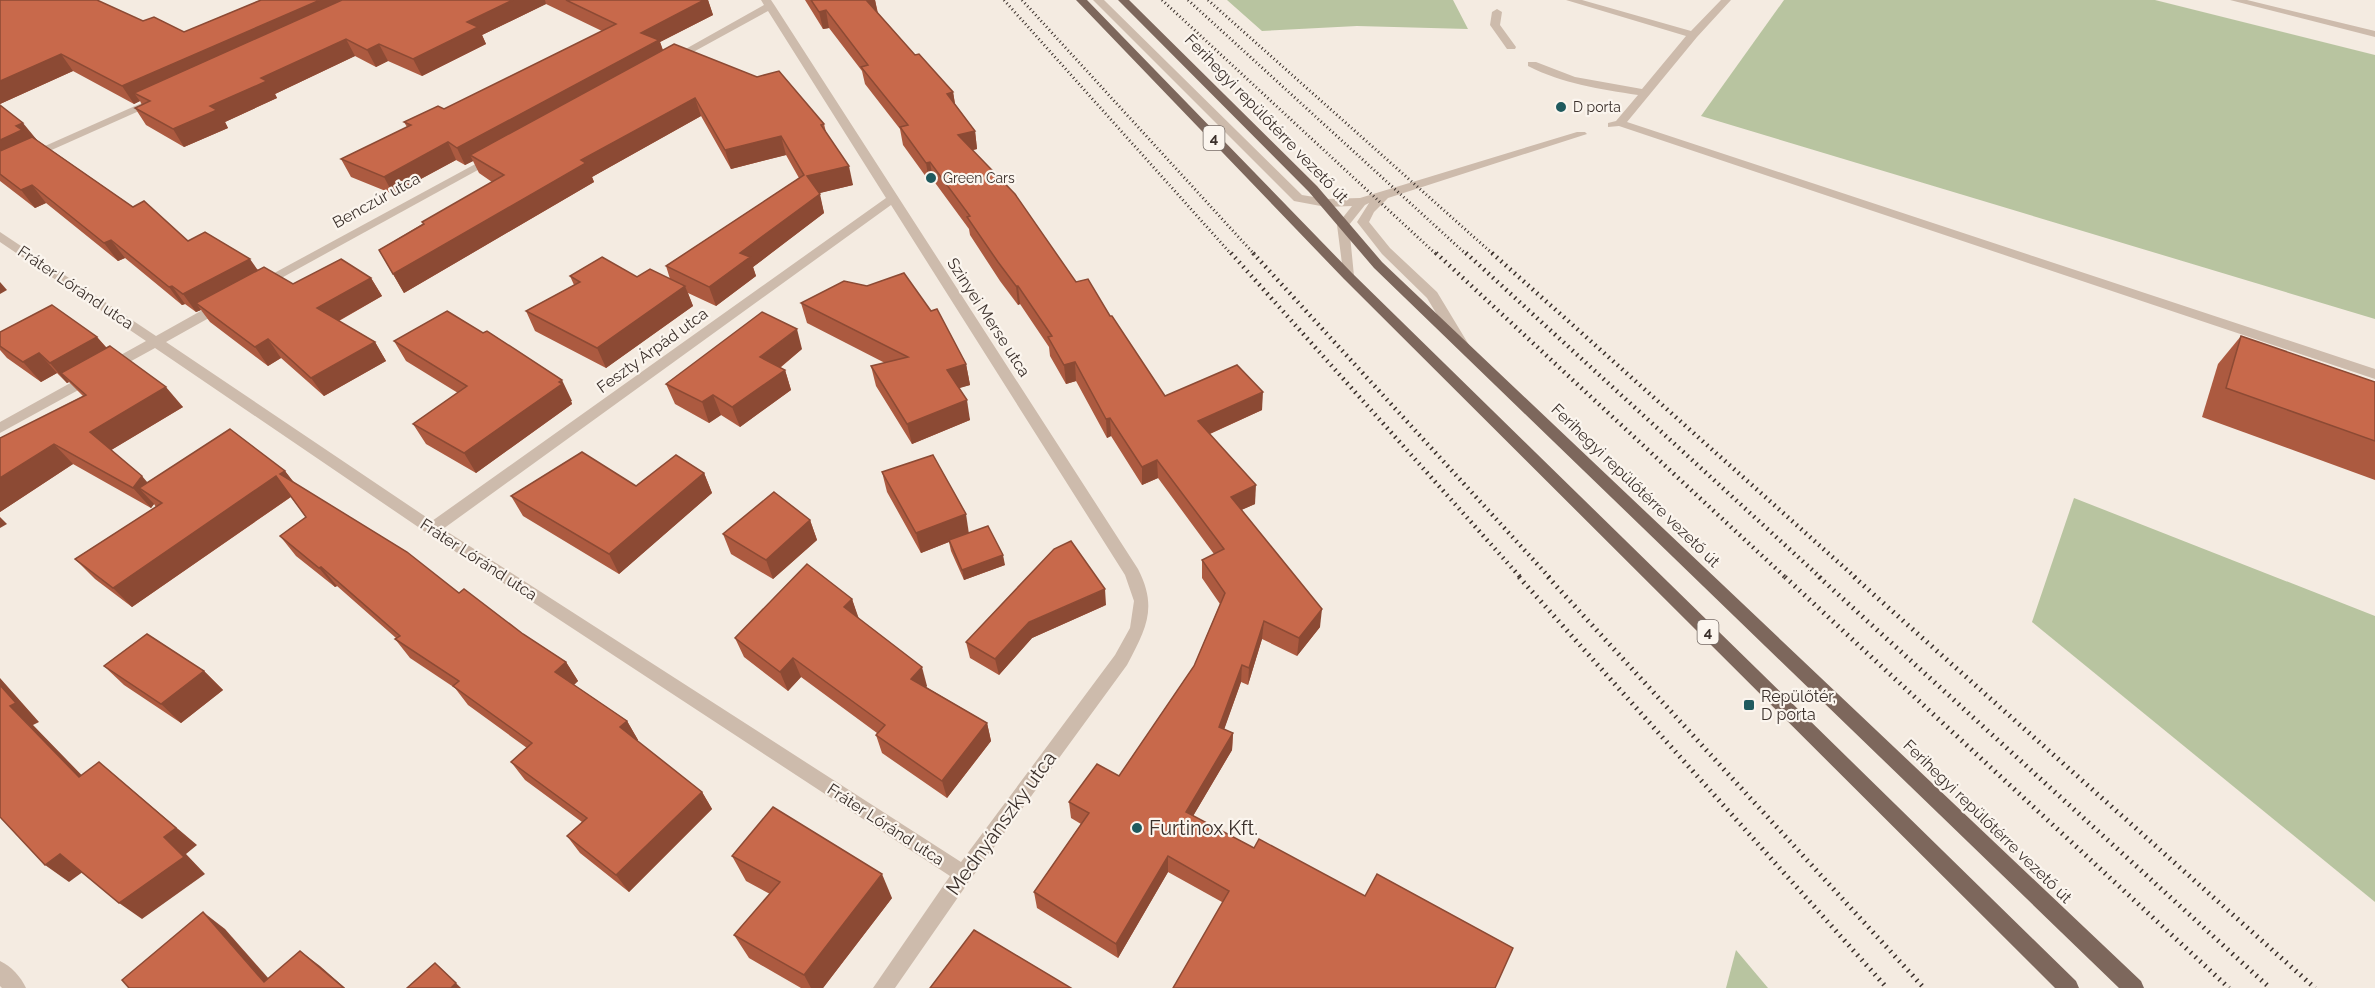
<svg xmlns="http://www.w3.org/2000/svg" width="2375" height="988" font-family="Raleway,sans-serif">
  <rect width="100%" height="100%" fill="#f4ebe1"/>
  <!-- green -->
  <g fill="#b8c4a0">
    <polygon points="1227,0 1453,0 1468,29 1357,26 1262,31"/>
    <polygon points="1784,0 2155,0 2375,55 2375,319 1701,116"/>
    <polygon points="2074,498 2375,616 2375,902 2032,622"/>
    <polygon points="1736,950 1768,988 1726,988"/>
  </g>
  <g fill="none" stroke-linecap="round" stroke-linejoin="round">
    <!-- lane -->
    <g fill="#cdbbac" fill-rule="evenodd">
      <polygon points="1093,0 1104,0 1302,195 1326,199 1360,198 1577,132 1585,132 1587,134 1388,198 1374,212 1369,222 1390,248 1437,292 1469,345 1462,349 1457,348 1427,298 1382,254 1357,222 1369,203 1365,205 1349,225 1354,276 1352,279 1344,279 1337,225 1352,206 1326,207 1294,201"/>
      <path d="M1566,0H1582L1691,31L1721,0H1731L1697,37L1627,122L2375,369V379L1619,126L1608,127V123L1616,121L1638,95C1600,89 1563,84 1528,66V62H1536L1575,77L1642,89L1686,36Z"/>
      <polygon points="2230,0 2247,0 2375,31 2375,37"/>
      <polygon points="1497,9 1502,12 1500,25 1516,47 1515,49 1507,49 1490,25 1492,12"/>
    </g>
    <!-- street -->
    <g fill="#cdbbac" fill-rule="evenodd">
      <path d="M761,0H771L775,6L1138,569C1158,608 1146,629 1127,665L970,880L895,988H873L950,876L427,533L155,348L0,433V422L146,341L0,242V232L156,336L215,303H225L227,306L225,309L166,342L432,521L886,198L768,11L675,62L666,60L764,5ZM891,205L1125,575L1134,601L1130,628L1115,655L961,862L443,529Z"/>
      <polygon points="153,98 158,101 157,103 0,173 0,166"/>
      <polygon points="492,155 496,156 496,160 265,287 260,288 254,284"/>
      <path d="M0,961C11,966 21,977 26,988H2L0,986Z"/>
    </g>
    <!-- primary -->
    <g fill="#7d675c" fill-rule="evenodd">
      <polygon points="1076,0 1087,0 1352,273 2076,981 2079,988 2055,988 1344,279"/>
      <polygon points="1118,0 1129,0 1317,186 1382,262 2141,981 2144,988 2119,988 1374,268 1309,192"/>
    </g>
    <!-- rail-far2 -->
    <g stroke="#3b302b" stroke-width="3" stroke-dasharray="1 3" stroke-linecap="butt">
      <polyline points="1004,0 1232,255"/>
      <polyline points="1022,0 1255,255"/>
      <polyline points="1162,0 1437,255"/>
      <polyline points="1188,0 1467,255"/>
      <polyline points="1208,0 1494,255"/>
    </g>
    <!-- rail-far1 -->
    <g stroke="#3b302b" stroke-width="4.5" stroke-dasharray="1.5 4.5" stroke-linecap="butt">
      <polyline points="1231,253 1521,578"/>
      <polyline points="1253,253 1550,578"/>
      <polyline points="1436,253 1786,578"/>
      <polyline points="1466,253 1821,578"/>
      <polyline points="1492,253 1856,578"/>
    </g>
    <!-- rail -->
    <g stroke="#3b302b" stroke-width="5" stroke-dasharray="1.5 5" stroke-linecap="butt">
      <polyline points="1519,577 1887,988"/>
      <polyline points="1548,577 1924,988"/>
      <polyline points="1785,577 2229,988"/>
      <polyline points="1819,577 2270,988"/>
      <polyline points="1854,577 2315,988"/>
    </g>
  </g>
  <!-- wall -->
  <g fill="#ac5a40">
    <polygon points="0,0 143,21 184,32 261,0 708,0 713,15 660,42 663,50 824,124 826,132 853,185 819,193 824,213 753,267 756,276 716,306 688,293 693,306 606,368 535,331 526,311 574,285 570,276 637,277 670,279 666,266 799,178 786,155 731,169 701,116 592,177 594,182 404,293 379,250 492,182 479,173 473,161 465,165 456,160 393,194 351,177 341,159 407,127 404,122 444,109 602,31 546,4 482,35 486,44 422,76 388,61 376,67 355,56 275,94 277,98 225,122 228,128 184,147 146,125 135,108 142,105 140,101 134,104 73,71 0,104"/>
    <polygon points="805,0 875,0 878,13 915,55 953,92 955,104 975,131 977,149 972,150 1076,282 1110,316 1165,396 1262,410 1210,434 1255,504 1241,510 1320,627 1297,656 1262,639 1248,685 1241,682 1224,729 1233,733 1232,750 1193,816 1254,848 1365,896 1513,948 1222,902 1168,872 1118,958 1037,908 1034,892 1081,824 1071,818 1069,802 1119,776 1194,666 1220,604 1202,578 1202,560 1214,554 1158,478 1142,485 1111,436 1107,438 1076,381 1066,384 1050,356 1049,347 1020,304 1018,305 1000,281 970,235 969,229 933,180 929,181 903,145 900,129 865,84 862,71 829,28 823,29"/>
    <polygon points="0,105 37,140 133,207 188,241 293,284 371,278 382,296 339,321 375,342 386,361 324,396 281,358 268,366 210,322 201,310 196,312 185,304 182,305 125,258 118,261 46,203 35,208 0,181"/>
    <polygon points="801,303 966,364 970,385 958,388 970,420 912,444 876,386 871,366 885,363 807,323"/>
    <polygon points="0,332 97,337 107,348 183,407 111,450 147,483 285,471 293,482 459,593 566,662 578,681 574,685 627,721 638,740 637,741 702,792 712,809 629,892 580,853 567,836 582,822 525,780 511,762 527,748 468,705 455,688 410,658 395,639 396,638 337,586 335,587 296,556 280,536 306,517 291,497 132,607 95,579 75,559 156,507 154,504 151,508 73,464 0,512 0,438 83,396 69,382 67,383 57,373 41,382 7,358 0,350"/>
    <polygon points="2241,336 2375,382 2375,480 2202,417 2218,364"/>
    <polygon points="394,341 572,401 571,401 572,404 476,473 426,444 413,424 458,393 406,361"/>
    <polygon points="802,349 780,368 785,370 791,390 740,427 721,415 709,423 675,404 666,384"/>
    <polygon points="882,472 969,533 1005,565 964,580 951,551 949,542 921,553 887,492"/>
    <polygon points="704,473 712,493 619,574 523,516 511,496 636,486"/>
    <polygon points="810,520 817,540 773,579 731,554 723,534"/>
    <polygon points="852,599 858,618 927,686 926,687 987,723 991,741 947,798 882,753 876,735 877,733 801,677 788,691 744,657 735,638"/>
    <polygon points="1106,605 1032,638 999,675 970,658 966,642"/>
    <polygon points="104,666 204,671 223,690 181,723 124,685"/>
    <polygon points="732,856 892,898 823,988 801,988 749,958 734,935 770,894 746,881"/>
  </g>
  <!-- shaded-wall -->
  <g fill="#8c4a34">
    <polygon points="320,0 366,0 134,93 140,101 134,104 122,86"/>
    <polygon points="513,0 545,0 546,4 482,35 486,44 422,76 413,59 467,22"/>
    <polygon points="704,0 708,0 713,15 660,42 665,57 470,155 473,161 465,165 457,148 641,33"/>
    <polygon points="869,0 875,0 878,16 867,1"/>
    <polygon points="826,10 829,28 823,29 819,12"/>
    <polygon points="346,39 355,56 275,94 277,98 225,122 228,128 184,147 173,129 210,106 261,78"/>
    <polygon points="379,44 388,61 376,67 367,50"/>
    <polygon points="61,54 73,71 0,104 0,81"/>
    <polygon points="953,92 956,110 947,94"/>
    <polygon points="695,98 701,116 592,177 594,182 404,293 393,274 581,160"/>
    <polygon points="23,123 37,140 0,164 0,140 16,126"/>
    <polygon points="975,131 977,149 961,153 958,135"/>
    <polygon points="781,136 786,155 731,169 725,150"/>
    <polygon points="448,142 456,160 393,194 384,177"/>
    <polygon points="930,162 933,180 929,181 926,163"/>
    <polygon points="849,166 853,185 812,195 807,176"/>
    <polygon points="32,185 46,203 35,208 21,190"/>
    <polygon points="820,194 824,213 753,267 756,276 716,306 709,287 740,253"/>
    <polygon points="111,240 125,258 118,261 104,243"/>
    <polygon points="250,259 262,276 196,303 201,310 196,312 183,294"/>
    <polygon points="371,278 382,296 329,326 317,308"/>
    <polygon points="0,282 7,290 0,294"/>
    <polygon points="172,286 185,304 182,305 169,287"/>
    <polygon points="685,286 693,306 606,368 597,348"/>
    <polygon points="1016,286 1018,286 1020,304 1018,305"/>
    <polygon points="797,329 802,349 767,378 760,357"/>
    <polygon points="97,337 114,357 61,373 69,382 67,383 50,363"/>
    <polygon points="268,339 281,358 268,366 255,347"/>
    <polygon points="375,342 386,361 324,396 311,378"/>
    <polygon points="39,353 57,373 41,382 23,362"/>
    <polygon points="1075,362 1076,381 1066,384 1064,365"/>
    <polygon points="966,364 970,385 950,391 947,370"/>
    <polygon points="785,370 791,390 740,427 732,407"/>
    <polygon points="562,380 572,401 571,401 572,404 476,473 464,453"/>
    <polygon points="166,387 183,407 108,452 90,432"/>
    <polygon points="1263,392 1262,410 1198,439 1198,421"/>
    <polygon points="713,395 721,415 709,423 702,402"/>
    <polygon points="967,400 970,420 912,444 907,424"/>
    <polygon points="1110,418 1111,436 1107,438 1106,419"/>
    <polygon points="54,444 73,464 0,512 0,478"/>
    <polygon points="1157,460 1158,478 1142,485 1142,467"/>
    <polygon points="285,471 300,490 280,474"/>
    <polygon points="704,473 712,493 619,574 609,554"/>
    <polygon points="142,476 159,496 139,488 154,504 151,508 133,488"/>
    <polygon points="276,476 292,496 132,607 113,588"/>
    <polygon points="1256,485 1255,504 1230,515 1231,497"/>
    <polygon points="966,514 969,534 921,553 916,533"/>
    <polygon points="0,517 7,524 0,528"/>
    <polygon points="810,520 817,540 773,579 766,560"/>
    <polygon points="1003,555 1005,565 964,580 962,570"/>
    <polygon points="321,567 337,586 335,587 319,568"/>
    <polygon points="1105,589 1106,605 1032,638 999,675 995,659 1029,622"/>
    <polygon points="852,599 859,619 844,607"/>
    <polygon points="1322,609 1320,627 1297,656 1299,638"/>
    <polygon points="1264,621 1262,639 1248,685 1249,668"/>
    <polygon points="793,658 801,677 788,691 780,672"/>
    <polygon points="566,662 578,681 567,691 555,672"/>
    <polygon points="1242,665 1241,682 1219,744 1219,727"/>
    <polygon points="922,667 927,686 917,697 911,679"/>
    <polygon points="204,671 223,690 181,723 161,704"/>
    <polygon points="0,678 39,722 33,725 101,795 79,777 10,706 0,685"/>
    <polygon points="627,721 638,740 631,746 620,727"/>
    <polygon points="987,723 991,741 947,798 942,781"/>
    <polygon points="1233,733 1232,750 1186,828 1186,812"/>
    <polygon points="99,762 197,845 186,854 205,874 142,919 119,903 164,837"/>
    <polygon points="702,792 712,809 629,892 616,875"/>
    <polygon points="60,854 84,871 69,882 45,865"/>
    <polygon points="1168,856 1168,872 1118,958 1116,944"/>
    <polygon points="882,874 892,898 823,988 811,988 804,975"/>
    <polygon points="203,912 225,929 277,988 264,982"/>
    <polygon points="300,951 320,966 345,988 344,988"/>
    <polygon points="435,963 461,988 451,988"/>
  </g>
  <!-- building -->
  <g fill="#c8694b" stroke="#8c4a34" stroke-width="1.5">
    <polygon points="0,0 97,0 143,21 154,17 184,32 261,0 320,0 122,86 61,54 0,81"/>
    <polygon points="342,0 513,0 467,22 478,27 413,59 379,44 367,50 346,39 261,78 267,81 210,106 217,110 173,129 135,108 150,101 134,93"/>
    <polygon points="566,0 704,0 641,33 659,40 457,148 448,142 384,177 341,159 411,125 404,122 438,106 444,109 616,24"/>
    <polygon points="811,0 869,0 867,1 915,55 919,54 953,92 947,94 975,131 958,135 1015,194 1076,282 1088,279 1110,316 1112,316 1165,396 1237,365 1263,392 1198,421 1256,485 1231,497 1322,609 1299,638 1264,621 1249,668 1242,665 1219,727 1233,733 1186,812 1254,848 1259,839 1365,896 1377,874 1513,948 1495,988 1173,988 1229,891 1168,856 1116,944 1034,892 1089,813 1069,802 1097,764 1119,776 1194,666 1225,593 1202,560 1224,549 1157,460 1142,467 1110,418 1106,419 1075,362 1064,365 1048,337 1052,336 1018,286 1016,286 998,262 967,217 970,216 930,162 926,163 900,127 908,125 861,67 868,65 826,10 819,12"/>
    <polygon points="674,44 757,77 779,71 824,124 821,125 849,166 807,176 820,194 740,253 750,257 709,287 666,266 804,175 781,136 725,150 695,98 581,160 586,163 393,274 379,250 424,224 422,222 504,175 470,155"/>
    <polygon points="0,105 23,123 16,126 22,130 0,140"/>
    <polygon points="32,137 133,207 144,201 188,241 205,232 250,259 183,294 172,286 169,287 111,240 104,243 32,185 21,190 0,174 0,151"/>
    <polygon points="602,257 637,277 650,269 685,286 597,348 526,311 580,282 570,276"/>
    <polygon points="341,259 371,278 317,308 375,342 311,378 268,339 255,347 196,303 264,267 293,284"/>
    <polygon points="904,273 931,311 937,309 966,364 947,370 967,400 907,424 871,366 908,357 801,303 844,281 867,286"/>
    <polygon points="52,305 97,337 50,363 39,353 23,362 0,346 0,332"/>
    <polygon points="447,311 483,333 487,331 562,380 559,382 562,384 464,453 413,424 467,386 394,341"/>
    <polygon points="762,312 797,329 760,357 785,370 732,407 713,395 702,402 666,384"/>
    <polygon points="2241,336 2375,382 2375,441 2226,388"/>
    <polygon points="110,346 166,387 90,432 142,476 133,488 54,444 0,478 0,438 86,395 61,373"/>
    <polygon points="230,429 285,471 280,474 407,552 459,593 464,589 523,634 566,662 555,672 627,721 620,727 702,792 616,875 567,836 587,818 511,762 532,743 453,686 459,681 395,639 400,636 321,567 319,568 280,536 306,517 276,476 113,588 75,559 162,503 139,488"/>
    <polygon points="582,452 636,486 676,455 704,473 609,554 511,496"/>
    <polygon points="933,455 966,514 916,533 882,472"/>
    <polygon points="774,492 810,520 766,560 723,534"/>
    <polygon points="988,526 1003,555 962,570 949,540"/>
    <polygon points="1071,541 1105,589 1029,622 995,659 966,642 1054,549"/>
    <polygon points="807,564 852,599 844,607 922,667 911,679 987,723 942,781 876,735 885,725 793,658 780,672 735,638"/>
    <polygon points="147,634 204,671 161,704 104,666"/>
    <polygon points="0,685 16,703 10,706 79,777 99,762 176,828 164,837 184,857 119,903 60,854 45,865 0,817"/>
    <polygon points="773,807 882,874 804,975 734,935 780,882 732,856"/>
    <polygon points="203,912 264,982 300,951 344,988 129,988 122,980"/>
    <polygon points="974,930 1071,988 930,988"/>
    <polygon points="435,963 456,983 451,988 407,988"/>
  </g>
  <!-- markers -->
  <g fill="#1f5a5e" stroke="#fbf5ee" stroke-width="2">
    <circle cx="1561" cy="107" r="6"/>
    <circle cx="931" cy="178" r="6"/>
    <rect x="1743" y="699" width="12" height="12" rx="3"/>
    <circle cx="1137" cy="828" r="6"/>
  </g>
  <g text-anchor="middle" stroke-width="4.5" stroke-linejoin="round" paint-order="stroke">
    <!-- far-poi labels -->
    <g font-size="14" fill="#3b302b" stroke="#fbf5ee" text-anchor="start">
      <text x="1573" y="112">D porta</text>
      <text x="943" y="183">Green Cars</text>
    </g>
    <!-- shield labels -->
    <g fill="#fbf5ee" stroke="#756b66" stroke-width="1.5">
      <rect x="1203.5" y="126" width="21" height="24" rx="4.5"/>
      <rect x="1697.5" y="620" width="21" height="24" rx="4.5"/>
    </g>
    <g font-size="15" font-weight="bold" fill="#3b302b">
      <text x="1214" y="143">4</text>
      <text x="1708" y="637">4</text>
    </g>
    <!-- street labels -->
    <g font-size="16" fill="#3b302b" stroke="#fbf5ee">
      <text transform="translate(1267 118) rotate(46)" y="6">Ferihegyi repülőtérre vezető út</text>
      <text transform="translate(376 200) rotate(-29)" y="6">Benczúr utca</text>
      <text transform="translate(76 287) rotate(34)" y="6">Fráter Lóránd utca</text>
      <text transform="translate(989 317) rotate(57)" y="6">Szinyei Merse utca</text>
      <text transform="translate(652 350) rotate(-36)" y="6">Feszty Árpád utca</text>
      <text transform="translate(1636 485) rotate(44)" y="6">Ferihegyi repülőtérre vezető út</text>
      <text transform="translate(479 559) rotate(33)" y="6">Fráter Lóránd utca</text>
      <text transform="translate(1988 821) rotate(44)" y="6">Ferihegyi repülőtérre vezető út</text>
      <text transform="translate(886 824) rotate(33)" y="6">Fráter Lóránd utca</text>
    </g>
    <!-- poi labels -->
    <g font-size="16" fill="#3b302b" stroke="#fbf5ee" text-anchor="start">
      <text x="1761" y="702">Repülőtér,<tspan x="1761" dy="18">D porta</tspan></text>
    </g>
    <!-- near-street labels -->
    <g font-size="20" fill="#3b302b" stroke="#fbf5ee">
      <text transform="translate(1001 823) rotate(-54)" y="7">Mednyánszky utca</text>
    </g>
    <!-- near-poi labels -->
    <g font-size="20" fill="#3b302b" stroke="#fbf5ee" text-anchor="start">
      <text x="1149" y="835">Furtinox Kft.</text>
    </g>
  </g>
</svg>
